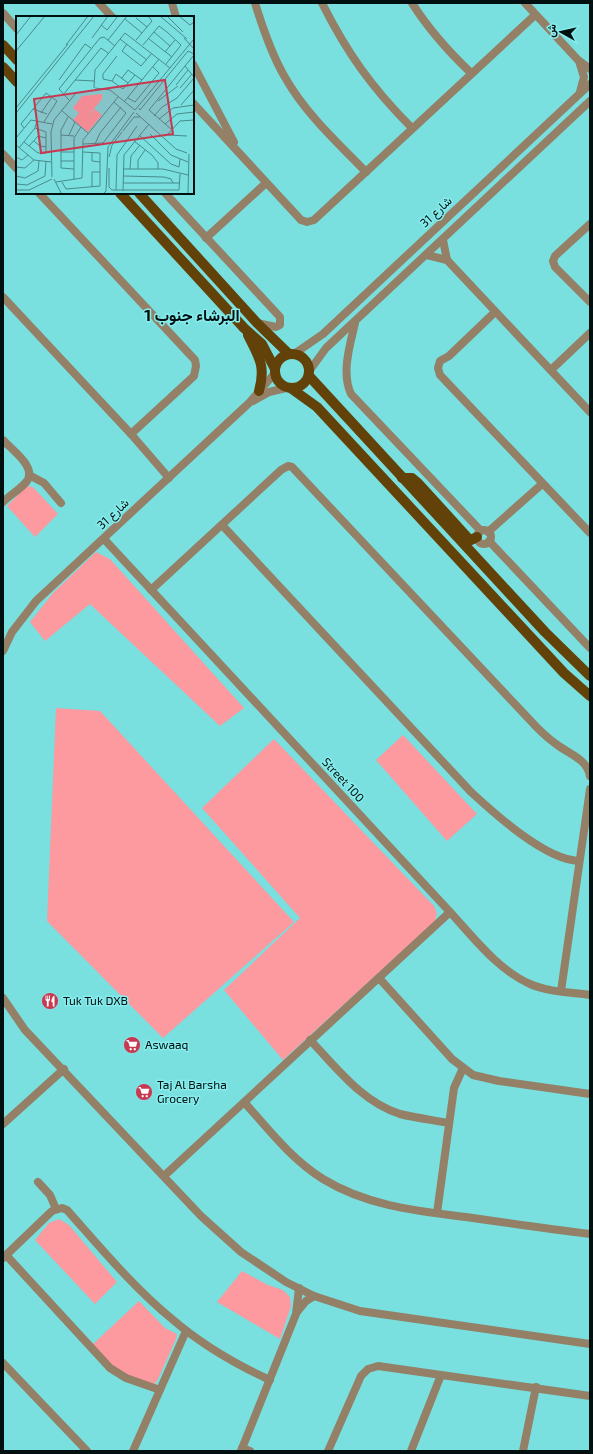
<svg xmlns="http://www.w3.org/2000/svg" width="593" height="1454" font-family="'Exo 2',Vazirmatn,sans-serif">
  <rect width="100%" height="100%" fill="#79dfdf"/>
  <!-- green -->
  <g fill="#fc9aa0">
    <polygon points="27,486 33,487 58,514 35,537 7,506"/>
    <polygon points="96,552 110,559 244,708 220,726 90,604 45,641 30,622 53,593"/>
    <polygon points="56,708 100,711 294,922 163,1038 47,921"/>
    <polygon points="403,735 477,814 447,841 376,760"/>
    <polygon points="274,739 434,906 437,913 435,921 283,1060 224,990 300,918 202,808"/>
    <polygon points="59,1219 69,1225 117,1282 95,1304 35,1240 49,1223"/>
    <polygon points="242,1271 268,1285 283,1290 290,1297 291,1306 280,1339 217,1302"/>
    <polygon points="139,1301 165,1328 177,1334 176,1339 158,1379 154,1385 124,1374 112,1366 92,1345"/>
  </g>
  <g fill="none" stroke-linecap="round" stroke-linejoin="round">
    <!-- minor -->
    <g stroke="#938067" stroke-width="8">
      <polyline points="99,3 112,17"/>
      <polyline points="172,3 176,17"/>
      <path d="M255,3C263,29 272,56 286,79C306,114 338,143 366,172"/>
      <path d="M322,3C347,53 372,88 412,128"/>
      <path d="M412,3C429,30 449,52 471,73"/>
      <polyline points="525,3 578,60 590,69"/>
      <polyline points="3,13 17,29"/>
      <polyline points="579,61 584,77 580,92"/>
      <polyline points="193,64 234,142"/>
      <polyline points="193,103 301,220 307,222 314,220 535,15"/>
      <polyline points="3,154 17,169"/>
      <polyline points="39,193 195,360 196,366 194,376 131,434"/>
      <polyline points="165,193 280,317 280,325 276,327 257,323"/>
      <polyline points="590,224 555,256 553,261 555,267 590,302"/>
      <polyline points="206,238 266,183"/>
      <polyline points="443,240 447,260"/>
      <polyline points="427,255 447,260 590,412"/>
      <polyline points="3,297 131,434 169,478"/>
      <polyline points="495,312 449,356 440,361 438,368 440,375 590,533"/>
      <path d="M355,323C350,345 341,373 351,394L481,531"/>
      <polyline points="294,354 323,334 590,84"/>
      <polyline points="310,370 326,348 590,101"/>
      <polyline points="551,370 590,333"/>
      <polyline points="253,401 269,392 286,388"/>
      <path d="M3,440C11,449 37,467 27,481C21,489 10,495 3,502"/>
      <polyline points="29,475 44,483 61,503"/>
      <path d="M222,525L471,792C495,814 545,860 579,861"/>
      <circle cx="484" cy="537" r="7"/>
      <polyline points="488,532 542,484"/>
      <path d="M104,539L450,912C473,937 498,970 530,984C548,992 570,992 590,995"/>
      <polyline points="489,541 590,648"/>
      <path d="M151,590L281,470L288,466L292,467L528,718C537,728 546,737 556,744C569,754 587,759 590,776"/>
      <polyline points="3,651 12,632 36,601 249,403 275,373"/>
      <polyline points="379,978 452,1059 473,1075 499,1081 590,1094"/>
      <polyline points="561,991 590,789"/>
      <polyline points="3,998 25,1030 201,1216 241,1252 286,1282 314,1296 360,1311 590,1344"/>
      <path d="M310,1040C337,1068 362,1102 400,1114C416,1118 433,1120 449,1123"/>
      <path d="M245,1103C269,1130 292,1160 323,1179C367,1206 417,1211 466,1217C507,1223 549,1229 590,1234"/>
      <polyline points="3,1124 64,1069"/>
      <polyline points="164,1176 450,912"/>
      <polyline points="38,1182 50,1195 56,1209"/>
      <polyline points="437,1213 454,1088 463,1068"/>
      <polyline points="6,1255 110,1368 126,1378 160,1390"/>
      <path d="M3,1258L52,1211L62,1208L67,1210C100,1247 133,1287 172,1319C201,1344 235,1364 270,1380"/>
      <polyline points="297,1312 306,1301 314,1296"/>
      <polyline points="3,1363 87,1451"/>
      <polyline points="242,1448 250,1451"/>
      <polyline points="133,1451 186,1331"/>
      <polyline points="241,1451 296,1314 299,1288"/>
      <polyline points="328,1451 361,1376 368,1369 378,1366 590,1396"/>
      <polyline points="411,1451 441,1375"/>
      <polyline points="523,1451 536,1387"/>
    </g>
    <!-- major -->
    <g stroke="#624209" stroke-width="10">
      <polyline points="3,45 17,60"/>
      <polyline points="3,67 17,82"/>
      <polyline points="120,193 244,328 262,344 275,369"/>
      <polyline points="139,193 257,323 289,354"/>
      <path d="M248,335C259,357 266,366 259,391"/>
      <circle cx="292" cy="371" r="17"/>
      <polyline points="309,376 545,632 590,676"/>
      <polyline points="292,389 317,407 564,673 590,696"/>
      <polyline points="402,478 412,478 418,483 468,538 471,540 477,537"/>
    </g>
  </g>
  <!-- icons -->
  <defs>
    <g id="restaurant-disc" transform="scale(0.9)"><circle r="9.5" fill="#c83850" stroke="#87ecec"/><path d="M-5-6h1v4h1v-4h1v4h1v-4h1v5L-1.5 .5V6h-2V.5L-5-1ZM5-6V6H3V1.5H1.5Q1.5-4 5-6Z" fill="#fff"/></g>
    <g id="supermarket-disc" transform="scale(0.9)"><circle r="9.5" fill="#c83850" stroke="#87ecec"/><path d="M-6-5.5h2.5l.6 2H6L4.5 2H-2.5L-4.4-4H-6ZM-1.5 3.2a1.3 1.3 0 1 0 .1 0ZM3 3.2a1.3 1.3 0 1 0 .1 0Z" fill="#fff"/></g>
  </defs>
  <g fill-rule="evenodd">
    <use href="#restaurant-disc" x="50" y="1001"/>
    <use href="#supermarket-disc" x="132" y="1045"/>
    <use href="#supermarket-disc" x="144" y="1092"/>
  </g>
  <g text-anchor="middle" stroke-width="3" stroke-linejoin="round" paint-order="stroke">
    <!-- street labels -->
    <g font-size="12" fill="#000f10" stroke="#87ecec">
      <text transform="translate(436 212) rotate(-43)" y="4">شارع 31</text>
      <text transform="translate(113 514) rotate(-43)" y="4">شارع 31</text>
      <text transform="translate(343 780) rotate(47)" y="4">Street 100</text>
    </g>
    <!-- poi labels -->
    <g font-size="12" fill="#000f10" stroke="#87ecec" text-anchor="start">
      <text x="63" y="1005">Tuk Tuk DXB</text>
      <text x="145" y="1049">Aswaaq</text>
      <text x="157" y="1089">Taj Al Barsha<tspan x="157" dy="14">Grocery</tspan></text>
    </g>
    <!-- district labels -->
    <g font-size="16" font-weight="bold" fill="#000f10" stroke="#87ecec">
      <text x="192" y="321">البرشاء جنوب 1</text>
    </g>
  </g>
  <!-- overview -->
  <g transform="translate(16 16)">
    <rect width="178" height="178" fill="#79dfdf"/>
    <path d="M86,78V83L70,103L79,93L86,99L72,116L57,104L63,97L57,92L66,80Z" fill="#fc9aa0"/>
    <path fill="none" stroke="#498c8c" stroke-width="1" d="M144,0L171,23M151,0L167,16M163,0L174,9L178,6M120,2L131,11M109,3L126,17M85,9L91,14L102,0M138,16L154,30M0,19L15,0M76,22L92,0M168,22L178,33M104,23L131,44M133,23L156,41M92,24L111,0M120,24L136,5L132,0M111,28L106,35L125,50L136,37M50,29L72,0M127,29L143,10L151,16L165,29L150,48M0,35L29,0M149,36L159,24M101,40L87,58V63L96,65L107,73L119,59M169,50L178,61M106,62L112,54L126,64M43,64L69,28L75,32M59,64L78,65M96,65L100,58L112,67M160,69L172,54M78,72L79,54L109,17L154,52M79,72L94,74L119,94M164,72L176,58M47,79L85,32L92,37M112,82L119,86L143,57L137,51M53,84L43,73L84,22L88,21L99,30M142,85L162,70M108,86L143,43M165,89L178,74M0,92L52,28M123,92L124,94L172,35L178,38M17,93L31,98M45,94L72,117M119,94L178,23M0,97L78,0M25,97L36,81M120,97L160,133L171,137M138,100L146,91L161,82L178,62M52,101L45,114V152L58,153M143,103L157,92L178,89M149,108L161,98L178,96M8,112L5,108L30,77L41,85L28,106M155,113L133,94L178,39M107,115L118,101H124M134,118L155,139L172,146M45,119L58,120M53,119L59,106M123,119L155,148L163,151L164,143M148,119L150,120L164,105L178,104M152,119L171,120M0,122L15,104L36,108M18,125L24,130L30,131M118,125L136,139L142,147V153M8,126L22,137H30V116L19,112M67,128L87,127L110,97L98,86M79,128L84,117L105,91M0,129L18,144L35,146M13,130L22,120L30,122M3,132L19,112L21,105M45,136H58M76,136V145L84,146M0,141L6,144L12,139M93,141L96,129L106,116M45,145H58M0,151L9,152L18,144M93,152V171L96,174H163L164,158M107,153H147L172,159M114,153L115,140L124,129M122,153V144L129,134M0,160L9,162L22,155L23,145M107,160L148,161L155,163L157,167M36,161L35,116L38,104L60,77L78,74M38,163L45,177M58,163V122L65,111M40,166L66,162L67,124L102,81M46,166L50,173L84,170V137L67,136M107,167H164M0,168L11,169L29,160L30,145M76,171V156H84M0,174H13L36,163M100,174L101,139L121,110M107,175L108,139L133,108M87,178L90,175L92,131L118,96M172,178L173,138"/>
    <path fill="#c83850" fill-opacity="0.15" stroke="#c83850" stroke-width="2" d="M149,64L157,118L25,137L18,83Z"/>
    <rect width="178" height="178" fill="none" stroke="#000f10" stroke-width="2"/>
  </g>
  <!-- border -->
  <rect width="593" height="1454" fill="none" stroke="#000f10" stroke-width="8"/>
  <!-- north arrow -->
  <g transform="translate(561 32) rotate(278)" stroke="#87ecec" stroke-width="3" paint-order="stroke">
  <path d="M0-3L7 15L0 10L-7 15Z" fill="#000f10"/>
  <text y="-6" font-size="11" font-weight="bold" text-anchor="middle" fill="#000f10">ش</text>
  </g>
</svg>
